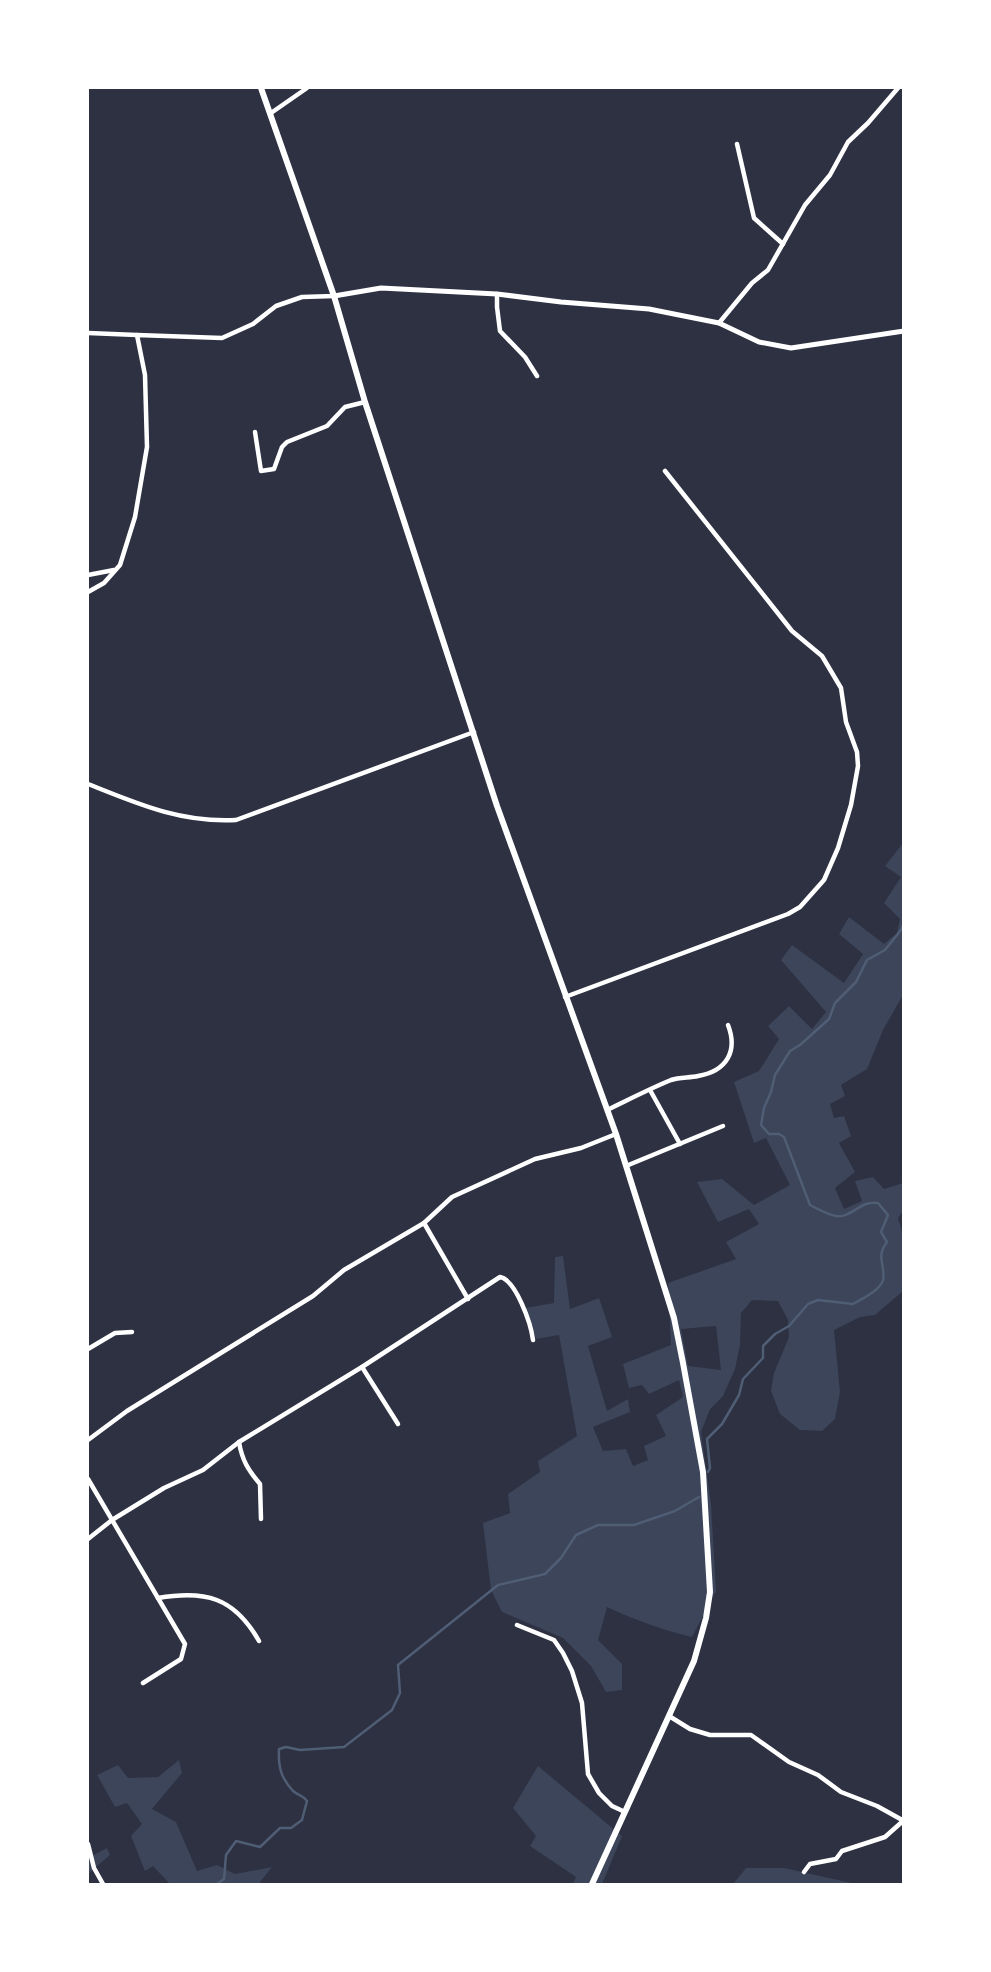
<svg xmlns="http://www.w3.org/2000/svg" width="991" height="1972" font-family="'Fira Sans Condensed',sans-serif">
  <rect width="100%" height="100%" fill="#2d3142"/>
  <!-- green -->
  <g fill="#3c4559" fill-rule="evenodd">
    <path d="M903,843V995L883,1030L867,1069L841,1085L845,1096L830,1104L834,1118L844,1116L851,1136L839,1143L855,1172L835,1188L844,1209L862,1201L855,1181L873,1177L884,1189L903,1183V1211L898,1218L903,1235L902,1292L875,1315L860,1317L834,1330L840,1392L835,1419L822,1431L800,1430L780,1414L771,1391L774,1373L789,1337L788,1320L778,1301L752,1300L741,1313L740,1345L735,1369L723,1396L710,1409L701,1432L711,1504L716,1591L692,1637C662,1630 635,1620 607,1607L598,1640L622,1664V1690L606,1692L591,1666L563,1638L502,1612L491,1590L483,1523L510,1513L508,1494L540,1472L538,1461L577,1436L559,1335L536,1339L525,1308L554,1303L555,1257L563,1256L570,1309L599,1298L612,1337L588,1346L607,1411L628,1399L630,1412L593,1427L603,1451L626,1449L633,1466L648,1460L644,1446L666,1436L656,1415L683,1397L679,1380L649,1394L642,1385L629,1388L623,1364L671,1345L668,1283L736,1259L726,1242L759,1224L749,1209L718,1222L697,1182L722,1179L754,1205L790,1185L766,1138L754,1143L734,1082L759,1071L779,1039L768,1026L789,1006L812,1029L826,1012L781,960L792,945L844,983L863,954L839,934L849,917L884,944L897,933L900,919L884,903L901,877L885,866ZM716,1326L721,1370L688,1366L681,1329Z"/>
    <polygon points="179,1760 182,1773 152,1809 176,1822 197,1871 217,1865 235,1874 272,1867 260,1882 260,1884 168,1884 169,1883 153,1866 145,1871 131,1836 142,1824 127,1803 115,1807 97,1775 118,1765 128,1778 158,1777"/>
    <polygon points="538,1766 622,1836 602,1884 573,1884 576,1877 530,1846 536,1836 513,1808"/>
    <polygon points="107,1848 110,1855 88,1874 88,1858"/>
    <polygon points="746,1868 784,1868 856,1884 733,1884"/>
  </g>
  <g fill="none" stroke-linecap="round" stroke-linejoin="round">
    <!-- stream -->
    <g stroke="#4f5d75" stroke-width="2.5">
      <path d="M708,1472L710,1468L707,1439L722,1424L739,1395L743,1379L763,1358V1346L775,1334L789,1326L808,1304L818,1300L853,1304C861,1299 880,1291 883,1280C886,1264 875,1258 887,1242L881,1232L888,1215L878,1203C860,1200 852,1218 836,1216C828,1215 818,1209 810,1205L784,1137L779,1134H769L761,1125L764,1108L771,1092L775,1075L790,1051L800,1045L829,1019L835,1003L856,982L867,960L885,950L901,930L904,923"/>
      <path d="M217,1884L224,1879L226,1855L236,1841L260,1847L280,1828H291L302,1820L307,1801C303,1795 299,1796 293,1791C281,1778 278,1767 279,1749L286,1747L300,1750L344,1747L392,1710L400,1693L398,1665L498,1585L545,1574L561,1558L576,1535L598,1525H634L675,1511L699,1497"/>
    </g>
    <!-- minor -->
    <g stroke="#fff" stroke-width="4.5">
      <polyline points="271,113 307,88"/>
      <polyline points="737,144 754,218 783,244"/>
      <polyline points="497,294 497,307 500,331 525,357 537,376"/>
      <polyline points="719,323 752,283 768,270 805,205 830,175 848,142 868,123 898,88"/>
      <polyline points="88,333 137,335"/>
      <polyline points="255,432 261,471 274,469 282,447 287,442 327,426 345,407 365,402"/>
      <polyline points="88,575 114,570"/>
      <polyline points="88,592 104,583 120,565 135,517 147,447 145,375 137,335 222,338 253,324 276,306 302,297 334,296"/>
      <path d="M88,784C138,804 181,823 236,820L474,732"/>
      <polyline points="565,997 788,914 800,907 824,880 838,848 851,805 858,766 857,752 846,722 841,688 822,656 792,631 665,471"/>
      <polyline points="650,1090 680,1144"/>
      <path d="M607,1110C628,1100 649,1089 671,1080C680,1077 689,1078 698,1076C727,1071 738,1051 728,1025"/>
      <polyline points="626,1166 723,1126"/>
      <polyline points="424,1223 468,1299"/>
      <polyline points="88,1349 115,1333 132,1332"/>
      <polyline points="362,1367 398,1424"/>
      <polyline points="88,1440 127,1411 313,1296 344,1270 424,1223 452,1197 535,1159 581,1148 616,1134"/>
      <path d="M239,1442C242,1460 248,1470 260,1484L261,1519"/>
      <polyline points="88,1479 185,1644 181,1659 143,1683"/>
      <path d="M88,1539L112,1520L164,1488L203,1470L239,1442L362,1367L500,1277C516,1280 531,1324 533,1340"/>
      <path d="M158,1598C205,1590 234,1597 259,1641"/>
      <polyline points="517,1625 554,1640 563,1653 572,1671 582,1703 588,1774 599,1793 612,1806 625,1812"/>
      <polyline points="669,1716 690,1729 710,1735 751,1735 789,1762 818,1775 841,1792 877,1806 904,1821"/>
      <polyline points="88,1844 94,1868 103,1884"/>
      <polyline points="804,1872 810,1864 836,1859 842,1851 885,1837 903,1821"/>
    </g>
    <!-- tertiary -->
    <polyline stroke="#fff" stroke-width="5" points="334,296 381,288 497,294 561,302 649,309 719,323 759,342 791,348 904,331"/>
    <!-- secondary -->
    <polyline stroke="#fff" stroke-width="6" points="261,88 334,296 365,402 497,806 616,1134 674,1318 683,1363 703,1472 710,1592 706,1618 694,1661 592,1884"/>
  </g>
  <!-- border -->
  <rect width="991" height="1972" fill="none" stroke="#ffffff" stroke-width="178"/>
</svg>
